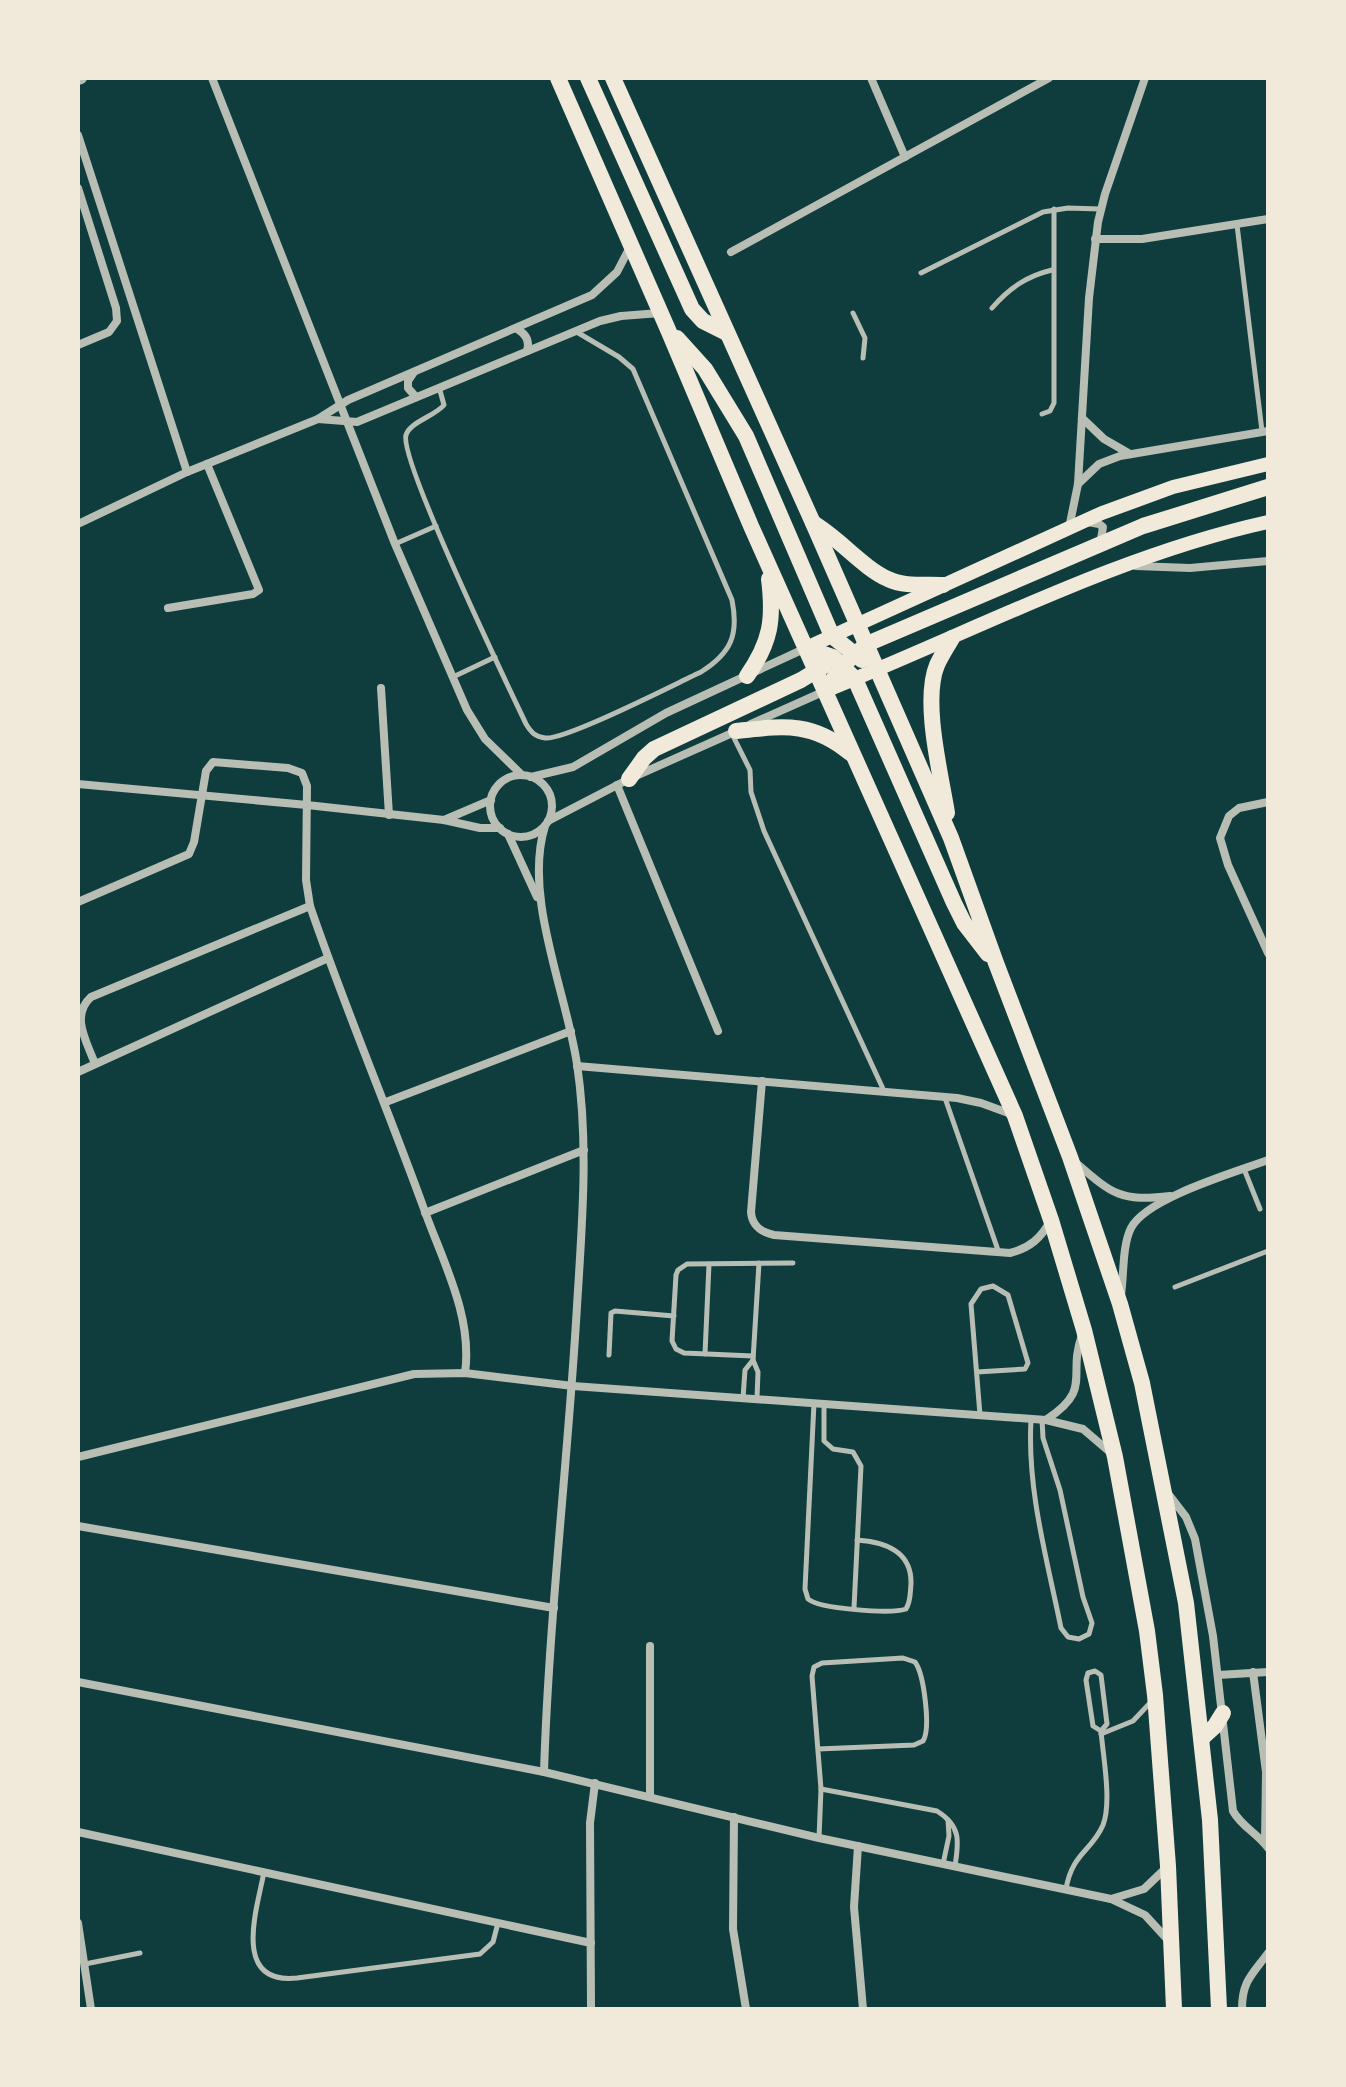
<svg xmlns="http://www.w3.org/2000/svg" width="1346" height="2087" font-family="'Noto Sans',sans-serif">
  <rect width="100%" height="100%" fill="#0f3d3e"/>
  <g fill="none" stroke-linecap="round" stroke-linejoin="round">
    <!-- service -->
    <g stroke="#b8beb3" stroke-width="5">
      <polyline points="1237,225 1262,431"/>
      <polyline points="921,273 1043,212 1068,208 1100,209"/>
      <path d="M992,308C1009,288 1027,276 1052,270"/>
      <polyline points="853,313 865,338 863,358"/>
      <path d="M439,387L444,405C435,416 410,422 406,435C399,459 508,686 526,724C531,732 535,737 545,738C566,740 675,684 701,672C731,653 739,635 732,600L633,369L619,357L575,331"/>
      <polyline points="1042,414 1050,411 1054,403 1054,209"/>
      <polyline points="395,544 436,526"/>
      <polyline points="453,677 495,657"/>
      <polyline points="732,734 750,770 751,792 764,831 884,1091"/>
      <polyline points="945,1098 999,1253"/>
      <polyline points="1244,1169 1260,1209"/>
      <polyline points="1175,1287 1268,1251"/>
      <polyline points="705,1354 709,1264"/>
      <polyline points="609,1355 611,1313 615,1311 674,1316"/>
      <polyline points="753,1356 684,1353 676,1349 672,1341 676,1275 678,1270 687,1264 793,1263"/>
      <polyline points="977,1372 1025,1369 1028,1363 1008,1295 993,1286 981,1289 971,1304 980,1415"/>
      <polyline points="743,1398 745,1370 753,1360"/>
      <polyline points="757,1398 758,1372 753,1360 759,1263"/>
      <path d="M814,1403L805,1589L808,1599C819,1609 891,1614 906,1609C911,1601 910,1593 911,1584C912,1551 885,1542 857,1540"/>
      <polyline points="824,1404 824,1441 833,1449 853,1452 861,1466 854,1608"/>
      <path d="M1031,1420C1027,1490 1047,1559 1061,1628L1068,1637L1079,1639L1089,1634L1092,1623L1083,1597L1060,1490L1043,1438L1042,1419"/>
      <polygon points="1095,1671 1101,1675 1107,1724 1101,1731 1093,1726 1086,1680 1088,1673"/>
      <polyline points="1101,1734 1133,1721 1150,1703"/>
      <path d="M818,1749L914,1745L923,1741C931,1729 924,1674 915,1662L903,1658L822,1663L814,1667L812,1676L821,1789L819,1838"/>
      <path d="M821,1789L937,1811C961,1826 959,1841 955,1866"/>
      <polyline points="943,1864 949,1836 948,1820"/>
      <path d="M264,1872C257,1909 231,1985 297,1978L480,1954L493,1942L498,1923"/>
      <path d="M1066,1889C1072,1853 1092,1851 1103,1825C1112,1802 1103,1756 1101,1731"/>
      <polyline points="85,1964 140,1953"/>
    </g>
    <!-- minor -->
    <g stroke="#b8beb3" stroke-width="8">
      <polyline points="212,78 395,544 467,710 485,739 522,775"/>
      <polyline points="871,78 905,157"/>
      <polyline points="78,135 187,472"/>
      <polyline points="78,188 116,308 117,321 109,332 78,345"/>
      <polyline points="1095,239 1142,239 1268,219"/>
      <polyline points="731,252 1049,78"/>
      <path d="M517,329C526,334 530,341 527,351"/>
      <polyline points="414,372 408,381 408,388 416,397"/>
      <polyline points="1082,418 1104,439 1130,454"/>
      <polyline points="318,419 357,422 600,321 621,316 660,313"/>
      <polyline points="1078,484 1099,464 1120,456 1268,431"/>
      <polyline points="1088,522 1099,524 1103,527 1100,545"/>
      <polyline points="78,524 187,472 318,419 348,400 592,295 617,272 630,247"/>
      <polyline points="1069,528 1078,484 1089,298 1098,222 1105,194 1145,78"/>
      <polyline points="1136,566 1190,568 1268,561"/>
      <polyline points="168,608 253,594 259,590 207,464"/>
      <polyline points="381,688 389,815"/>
      <polyline points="751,724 825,691"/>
      <circle cx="521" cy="806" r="31"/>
      <polyline points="531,777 573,767 666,713 806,648"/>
      <polyline points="78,784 307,805 444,820 480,828 500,828"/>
      <polyline points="617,785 718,1031"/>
      <polyline points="1268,802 1239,808 1229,816 1220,838 1228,865 1268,953"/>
      <polyline points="444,820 491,800"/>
      <polyline points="548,821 629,779 739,730"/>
      <polyline points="508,834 537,897"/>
      <path d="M78,902L189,854L194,842L206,771L213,762L288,768L302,773L307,786L306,880L310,906C345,1008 387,1107 424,1209C442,1260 473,1316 465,1373"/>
      <path d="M95,1064C87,1042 70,1016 91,997L310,906"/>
      <polyline points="577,1066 957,1098 981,1103 1011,1114"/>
      <polyline points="78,1072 328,958"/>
      <path d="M762,1081L751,1212C752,1226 761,1232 774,1235L1010,1253C1030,1248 1041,1238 1051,1220"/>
      <polyline points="386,1102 571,1031"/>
      <path d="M1075,1162C1112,1194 1120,1202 1170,1196"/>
      <polyline points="425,1213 584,1150"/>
      <path d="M1121,1295C1124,1275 1122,1246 1131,1228C1146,1198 1236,1172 1268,1160"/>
      <path d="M1047,1419C1093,1389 1067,1376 1082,1335"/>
      <polyline points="78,1457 414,1374 465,1373 573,1386 1046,1420 1083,1429 1111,1453"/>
      <path d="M1166,1491L1186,1517L1195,1539L1213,1636L1233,1811C1241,1826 1258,1834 1268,1848"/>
      <polyline points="78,1526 554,1608"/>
      <polyline points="1253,1672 1266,1772 1265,1843"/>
      <polyline points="1218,1675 1268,1672"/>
      <polyline points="78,1682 544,1772 819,1838 1111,1899 1145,1915 1168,1940"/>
      <path d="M544,1772C549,1616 568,1461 577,1306C582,1225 589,1144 577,1064C566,991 523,896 545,826"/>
      <polyline points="650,1797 650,1646"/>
      <polyline points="734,1817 733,1929 746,2009"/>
      <polyline points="78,1832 591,1943"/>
      <polyline points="858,1846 854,1907 863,2009"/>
      <polyline points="1111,1899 1144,1889 1167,1867"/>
      <polyline points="78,1923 91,2009"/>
      <polyline points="591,2009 590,1823 595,1783"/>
      <path d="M1242,2009C1242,1981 1252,1975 1268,1953"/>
    </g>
    <!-- tertiary -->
    <polyline stroke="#b8beb3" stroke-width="12" points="78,79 81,78"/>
    <!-- secondary -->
    <g stroke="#f1e9da" stroke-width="14">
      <polyline points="806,648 1102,513 1173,487 1268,464"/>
      <path d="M825,691C971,633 1114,556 1268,522"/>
    </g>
    <!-- trunk -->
    <g stroke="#f1e9da" stroke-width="16">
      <polyline points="558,78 669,332 751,526 1015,1116 1051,1220 1084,1330 1115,1457 1147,1631 1155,1695 1168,1866 1174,2009"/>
      <polyline points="588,78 692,309 703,321 727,333"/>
      <polyline points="613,78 813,523 951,838 996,963 1070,1157 1120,1304 1142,1383 1186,1603 1210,1820 1219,2009"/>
      <polyline points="677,338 705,369 746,436 832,636 862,660"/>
      <path d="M813,523C839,538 863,568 888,579C904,587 926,584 943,585"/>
      <polyline points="806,648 833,657 855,679 954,903 964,923 988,954"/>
      <path d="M747,676C771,642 774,619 769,579"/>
      <polyline points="825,691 843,665 867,644 1143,526 1268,487"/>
      <path d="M736,731C783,726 812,721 850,753"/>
      <polyline points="629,779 644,758 654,749 801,680 824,666"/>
      <path d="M947,813C941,775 922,701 937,665C941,656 947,647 952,638"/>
      <polyline points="1203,1737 1215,1726 1223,1713"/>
    </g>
  </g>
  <!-- border -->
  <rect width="1346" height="2087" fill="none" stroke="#f1e9da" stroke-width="160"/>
</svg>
